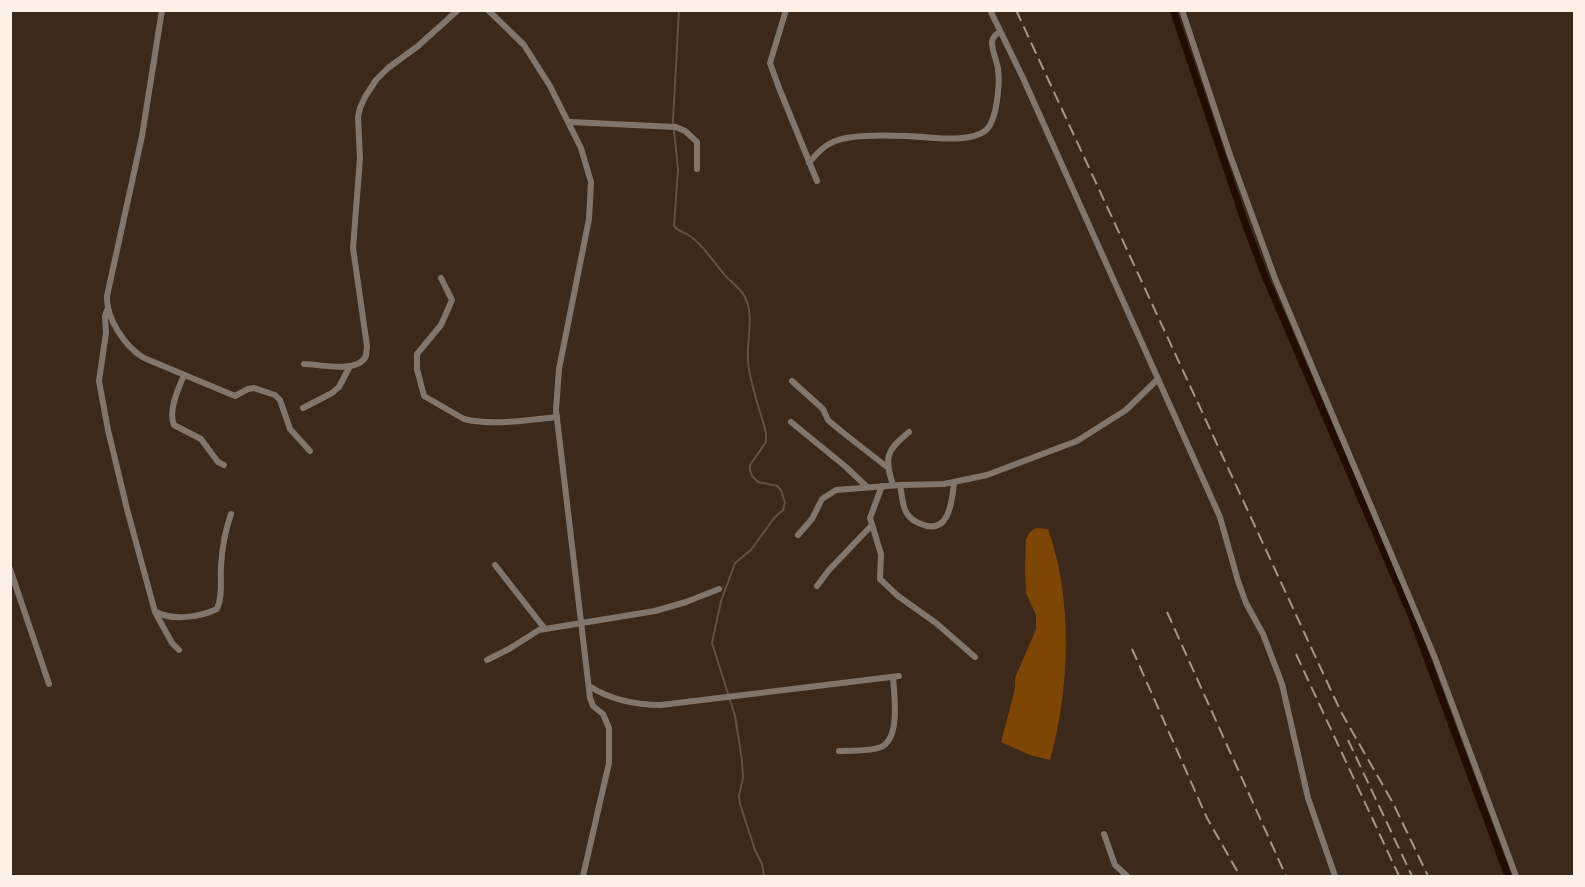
<svg xmlns="http://www.w3.org/2000/svg" width="1585" height="887" font-family="Mulish,sans-serif">
  <rect width="100%" height="100%" fill="#3c2919"/>
  <!-- forest -->
  <path fill="#7e4605" d="M1036,528L1048,529C1073,599 1070,688 1050,760L1030,755L1001,742L1015,689V678L1036,629V615L1026,593L1025,571L1026,539L1030,532Z"/>
  <g fill="none" stroke-linecap="round" stroke-linejoin="round">
    <!-- stream -->
    <path stroke="#645045" stroke-width="2" d="M679,10L673,121L678,169L674,226C679,232 684,232 690,236C704,246 712,260 723,273C730,282 740,287 745,297C755,318 746,340 748,361C750,385 760,409 766,433V442L750,465V470L752,476L758,482L777,486L781,490L785,503L783,510L774,518L751,550L735,563L721,601L712,643L735,716L742,760L743,777L739,796L740,804L755,850L762,864L764,876"/>
    <!-- canal -->
    <polyline stroke="#220c00" stroke-width="7" points="1173,10 1246,226 1265,276 1411,615 1508,876"/>
    <!-- street -->
    <g stroke="#80766e" stroke-width="6">
      <path d="M162,10L142,136L107,296C106,318 125,347 144,358L235,396L248,389L254,388L275,395L280,400L290,429L310,451"/>
      <polyline points="488,10 524,45 550,86 581,148 591,182 589,219 559,369 556,410 590,698 593,706 603,714 609,728 609,763 583,876"/>
      <polyline points="786,10 770,63 779,88 817,181"/>
      <polyline points="990,10 1023,78 1220,517 1238,581 1246,603 1263,634 1282,684 1308,798 1335,876"/>
      <polyline points="1182,10 1230,155 1276,281 1435,658 1516,876"/>
      <polyline points="570,122 676,127 685,131 697,142 697,169"/>
      <path d="M809,163C816,154 823,146 833,142C854,132 910,136 935,138C950,139 972,140 985,131C997,122 1000,84 998,69C997,61 992,51 992,42C993,36 996,34 1000,32"/>
      <path d="M441,278L452,300L441,325L417,354V369L424,396L464,419C493,426 527,420 557,417"/>
      <polyline points="107,310 105,316 106,333 99,381 108,430 127,509 155,612 172,643 179,650"/>
      <path d="M304,364C319,364 358,374 366,356C366,355 367,347 367,346L353,248L360,158L358,117L360,108L365,97L376,80L388,68L418,46L458,10"/>
      <path d="M184,375C178,389 168,411 174,425L201,439L218,462L224,465"/>
      <polyline points="792,381 823,409 828,420 841,431 887,467"/>
      <polyline points="303,408 332,393 339,387 350,366"/>
      <polyline points="791,422 846,467 867,487"/>
      <path d="M893,485C884,457 886,451 909,432"/>
      <path d="M900,485C902,494 902,505 906,512C910,519 914,521 921,524C949,536 952,502 954,483"/>
      <polyline points="882,486 870,518 881,554 880,579 898,596 936,623 975,657"/>
      <polyline points="798,535 812,519 822,499 836,490 900,485 944,484 987,475 1077,441 1126,410 1158,379"/>
      <polyline points="495,565 545,629"/>
      <polyline points="10,569 49,684"/>
      <polyline points="817,586 829,570 871,526"/>
      <path d="M156,612C173,621 200,617 217,609C223,596 220,580 221,566C222,548 225,531 231,514"/>
      <polyline points="487,660 509,649 539,630 655,611 686,602 719,589"/>
      <path d="M589,686C611,700 634,705 661,705L899,676"/>
      <path d="M839,751C852,750 869,752 881,747C901,738 894,694 893,677"/>
      <polyline points="1104,834 1115,865 1127,876"/>
    </g>
    <!-- rail -->
    <g stroke="#a59588" stroke-width="2" stroke-dasharray="12 6" stroke-linecap="butt">
      <polyline points="1016,10 1341,712 1393,803 1428,876"/>
      <polyline points="1167,612 1286,876"/>
      <polyline points="1132,649 1207,818 1240,876"/>
      <polyline points="1296,654 1399,876"/>
      <polyline points="1348,740 1412,876"/>
    </g>
  </g>
  <!-- border -->
  <rect width="1585" height="887" fill="none" stroke="#fdf0e6" stroke-width="24"/>
</svg>
